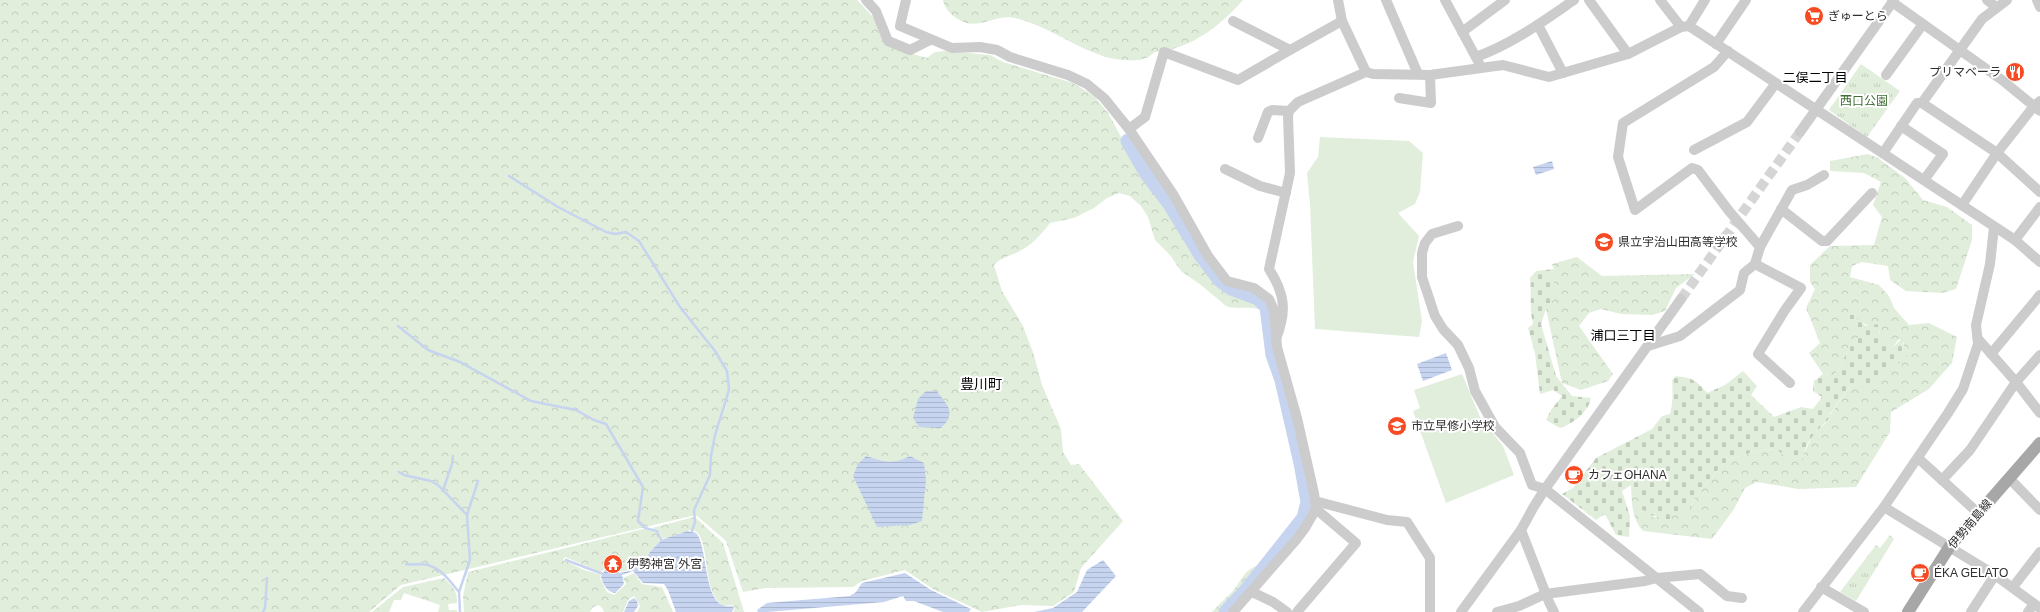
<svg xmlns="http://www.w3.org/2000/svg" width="2040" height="612" font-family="Arial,'Noto Sans JP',sans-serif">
  <defs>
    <pattern id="forest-crowns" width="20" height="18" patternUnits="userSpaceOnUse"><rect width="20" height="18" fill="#e1eedc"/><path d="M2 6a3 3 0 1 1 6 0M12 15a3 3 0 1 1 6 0" fill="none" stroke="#c1ccbd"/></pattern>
    <pattern id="cemetery-stones" width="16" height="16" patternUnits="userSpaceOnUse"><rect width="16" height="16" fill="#e1eedc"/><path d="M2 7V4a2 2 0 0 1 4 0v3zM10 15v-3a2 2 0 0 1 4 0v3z" fill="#c1ccbd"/></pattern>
    <pattern id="park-tufts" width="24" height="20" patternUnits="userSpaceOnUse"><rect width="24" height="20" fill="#e1eedc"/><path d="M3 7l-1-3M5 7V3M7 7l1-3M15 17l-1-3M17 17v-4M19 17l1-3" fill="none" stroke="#c1ccbd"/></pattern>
    <pattern id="water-rules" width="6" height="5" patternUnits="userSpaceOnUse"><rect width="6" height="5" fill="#c6d4ef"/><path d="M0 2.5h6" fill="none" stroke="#aab6cd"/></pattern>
  </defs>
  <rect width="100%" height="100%" fill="#fff"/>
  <!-- grass -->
  <g fill="#e1eedc">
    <polygon points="1320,137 1409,141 1423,153 1420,192 1415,204 1398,213 1419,236 1413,262 1422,321 1419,337 1315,329 1310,204 1307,173 1318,157"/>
    <polygon points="1462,374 1480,417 1503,446 1514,475 1446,503 1413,411 1420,408 1414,390"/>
  </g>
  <!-- forest -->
  <g fill="url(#forest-crowns)">
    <path d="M0,0H857L906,52L927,58L935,52L945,51L990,55L1003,62L1073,83L1094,96L1108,113L1135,162L1172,212L1203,264L1226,290L1256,302L1260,306L1258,309C1246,306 1235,310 1226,306L1201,285L1181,271L1170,255L1155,240L1148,217L1141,206L1130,196L1119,193L1107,198L1094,208L1074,218L1050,223C1041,235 1032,245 1018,252C1010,256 1000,258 994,265L1002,291L1022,324L1033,352L1042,385L1061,429L1063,452L1071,465L1079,464L1123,521L1081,568L1074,592L1053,606L1021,605L982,612L933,589L905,570L862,581L853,587L766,588L743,592L726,541L696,515L401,585L369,612H0Z"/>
    <path d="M943,0H1243C1222,24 1197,44 1165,51C1162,52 1159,51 1156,52C1152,53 1150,57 1146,58C1138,62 1119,60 1110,58C1076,49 1049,26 1015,18C993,13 977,34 955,17C949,13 944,7 943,0Z"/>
    <path d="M1868,154L1878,158L1905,178L1923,200L1947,207L1972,225V240L1956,289L1942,293L1906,291L1890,280L1888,266L1862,262L1852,266L1850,277L1879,285L1889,296L1894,308L1909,325L1929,323L1957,337L1952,363L1942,374L1929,389L1891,412L1890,432L1856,487L1798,489L1757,482L1745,488L1734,509L1712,539L1643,531C1631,518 1632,502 1631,485L1638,489L1653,517H1661L1671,520L1668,511L1676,513L1691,509L1694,499L1722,465L1733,458L1757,451L1770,449L1778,451L1792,459L1804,453L1813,435L1830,419V415L1851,385H1875L1906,356L1902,352L1904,343L1899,339L1893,347L1888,345L1880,337V331C1872,326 1864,325 1856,319L1857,314L1849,315L1861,335L1850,347L1834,377L1823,374L1809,353L1820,343L1806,308L1815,289L1810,282V265L1830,246L1874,245L1882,217L1873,205L1881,182L1864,173L1830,171V161Z"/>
    <polygon points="1577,257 1602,276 1695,274 1676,288 1665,311 1652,315 1621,314 1601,309 1589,313 1579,326 1613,374 1608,381 1581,390 1562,383 1546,309 1554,299 1554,269 1552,264"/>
    <polygon points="694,517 694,522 691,530 663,539 658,530 652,528"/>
    <path d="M695,517L723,543L744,612H733L735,609L733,605L724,606C700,593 712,536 693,530Z"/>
    <path d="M643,529L657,532L661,541C647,551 639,574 618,571L612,565L608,566L601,572L565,557L563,560L584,570L601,575L600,578L607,592L614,595L626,584L623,578L634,573L642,584L662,587L673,612H637L640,606L634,596L628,600L623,612H604L603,609L599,605L593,607L590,612H464L463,596L468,572Z"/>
    <path d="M1258,566L1257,573L1224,612H1212C1218,605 1225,599 1232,592C1240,583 1245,568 1258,566Z"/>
    <path d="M444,578C452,586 458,591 457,603L448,604L449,610H457V612H438L440,605L404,593L401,600H394L389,612H372L403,587Z"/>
  </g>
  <!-- cemetery -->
  <g fill="url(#cemetery-stones)">
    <path d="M1554,269V299L1546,309L1541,324L1556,376L1572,396L1591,398C1588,413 1574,423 1560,428L1546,420L1551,410L1562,396L1553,390L1540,394L1535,353L1528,328L1533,324C1529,307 1532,294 1530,278L1536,271Z"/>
    <path d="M1857,314V319L1866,326L1879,324L1880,337L1886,335L1890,340L1888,345L1893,347L1904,337L1902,352L1907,356L1875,385H1851L1830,414V418C1818,430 1804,442 1803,460L1792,459L1778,451L1770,449L1757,451L1733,458L1722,465L1694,499L1691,509L1681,515L1669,512L1671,521C1654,514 1652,520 1638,504L1641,497L1638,489L1631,485L1622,491L1630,516L1629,537L1616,535L1605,514L1596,520L1562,494L1573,488L1596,458L1652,429L1662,416L1670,414C1673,403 1673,391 1672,380L1676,376C1693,378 1696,380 1707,393L1725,385L1743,371L1757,386L1751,395L1774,417L1801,407L1813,409L1822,397L1813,391L1814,381L1823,374L1834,377L1850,347L1860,335L1850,322L1849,315Z"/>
  </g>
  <!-- park -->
  <g fill="url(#park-tufts)">
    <polygon points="1861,64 1900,91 1867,137 1829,110"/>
    <polygon points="1890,535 1894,539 1856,601 1840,592 1876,545 1880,548"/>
  </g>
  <!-- water -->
  <g fill="url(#water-rules)">
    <polygon points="1552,161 1554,169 1536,175 1533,167"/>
    <polygon points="1446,353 1452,370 1423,381 1417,364"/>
    <path d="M926,391H936C948,405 957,413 941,428L919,427L913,418L918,399Z"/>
    <path d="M866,456C885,462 892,465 910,456L924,463L926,480L922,521L910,525L877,527L853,476L858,464Z"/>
    <path d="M687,531L696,533C709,546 702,612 732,606L734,608L732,612H676L668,590L664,584L643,583L633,571L622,575L624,584L615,593C607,592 603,584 601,577C604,572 605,567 612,567L619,573C645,570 644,554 661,541C668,536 679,535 687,531Z"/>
    <polygon points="1103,560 1116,576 1082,612 1034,612 1053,608 1077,592 1087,570"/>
    <polygon points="905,573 931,590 971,609 969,612 943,612 914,601 906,601 903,596 884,602 767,612 758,612 757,610 767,603 850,596 856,592 862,583"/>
    <polygon points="634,598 637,601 638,606 634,612 624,612 629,601"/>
  </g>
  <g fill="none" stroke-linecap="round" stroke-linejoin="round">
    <!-- stream -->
    <g stroke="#c6d4ef" stroke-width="2.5">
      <polyline points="509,176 558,207 606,232 615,234 626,232 639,241 680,307 715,351 727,371 729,390 715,435 711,456 710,475 694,510 695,522 692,531"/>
      <polyline points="398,326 428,350 460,362 531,401 576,410 594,420 606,424 643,487 638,521 645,528 657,531 662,541"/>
      <polyline points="399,472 404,475 431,481 438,485 467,515 470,560 459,592 460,612"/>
      <polyline points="443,490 452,464 453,456"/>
      <polyline points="467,515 478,481"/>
      <polyline points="566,560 603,574"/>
      <path d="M406,564C411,565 416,564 422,564C439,565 449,580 459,592"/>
      <polyline points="263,612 265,608 267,578"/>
    </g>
    <!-- river -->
    <polyline stroke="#c6d4ef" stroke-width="15" points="1128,141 1147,174 1170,204 1201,255 1220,280 1231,288 1258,298 1267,307 1273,355 1282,380 1301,463 1308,502 1304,518 1246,591 1226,612"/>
    <!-- minor-tunnel -->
    <polyline stroke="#d5d5d5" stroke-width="10" stroke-dasharray="10 5" stroke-linecap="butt" points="1681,299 1800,132"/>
    <!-- minor -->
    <g stroke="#ccc" stroke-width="10">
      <polyline points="866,0 876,11 888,41 910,50 930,40"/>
      <polyline points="906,0 900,26 952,48 980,47 997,50 1010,57 1068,75 1087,84 1104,98 1129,129 1173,194 1208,256 1227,281 1254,288 1269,299 1274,310 1277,347 1297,418 1314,493 1316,509 1305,528 1296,540 1233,612"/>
      <polyline points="1338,0 1342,21 1366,72"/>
      <polyline points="1386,0 1418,74"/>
      <polyline points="1445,0 1479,63"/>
      <polyline points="1589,0 1628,54"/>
      <polyline points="1660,0 1681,27"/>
      <polyline points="1987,0 1996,7"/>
      <polyline points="2037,0 2040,7"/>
      <polyline points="1892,2 2002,80 2040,111"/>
      <polyline points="1233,21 1290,50 1342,21"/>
      <polyline points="1538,25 1563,73"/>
      <polyline points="1689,26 1705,0"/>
      <polyline points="1462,32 1505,0"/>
      <polyline points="1716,44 1746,0"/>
      <path d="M1476,57C1512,44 1542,22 1574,0"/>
      <polyline points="1886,75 1923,24"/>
      <polyline points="1399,98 1431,103 1430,75"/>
      <polyline points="1922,103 1997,153 2040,192"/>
      <polyline points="1901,126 1943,154 1924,180"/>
      <polyline points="1129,129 1145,117 1164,52 1238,80 1290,50"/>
      <polyline points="1800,132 1894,0"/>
      <polyline points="1258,138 1268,112 1272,110 1289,111"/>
      <polyline points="1694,150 1747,122 1776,83"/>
      <polyline points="1883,153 1917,103 1922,103 1982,19 2007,0"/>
      <polyline points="1225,169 1260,186 1286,193"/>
      <polyline points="1962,205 1997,153 2034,106 2040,101"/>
      <polyline points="1781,209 1822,241 1827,241 1872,193"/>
      <polyline points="1458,226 1432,234 1425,243 1422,253 1422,277 1435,316 1443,329 1458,345 1469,368 1475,391 1495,427 1520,453 1532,485 1545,489 1699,612"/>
      <polyline points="2015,240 2040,207"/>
      <polyline points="1760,247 1792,190 1807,185 1824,175"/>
      <polyline points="1755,264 1801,288 1785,310 1758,354 1790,383"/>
      <path d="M1276,339C1287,311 1285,294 1269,269L1290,173L1288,116L1289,111L1298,102L1366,72L1373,74L1430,75L1503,65L1549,77L1628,54L1681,27L1689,26L2015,240L2040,262"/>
      <polyline points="1979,340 2016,382 2040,413"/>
      <polyline points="1648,346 1680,336 1740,290 1744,273 1755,264 1760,247 1729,211 1698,170 1692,168 1635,210 1618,157 1623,123 1714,67 1728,51"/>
      <polyline points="1991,354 2040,295"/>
      <polyline points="1918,458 1978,513"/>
      <polyline points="2009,478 2040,510"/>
      <polyline points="1942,480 1970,450 2016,382 2040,355"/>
      <polyline points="1315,501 1387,520 1407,522 1430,558 1430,612"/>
      <polyline points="1884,507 1995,575 2040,608"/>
      <polyline points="1521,530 1549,602 1554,612"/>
      <polyline points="1821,587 1864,612"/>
      <polyline points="2013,587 2040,552"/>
      <polyline points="1252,592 1273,602 1287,612"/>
      <polyline points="1297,612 1356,543 1316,509"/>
      <polyline points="1461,612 1521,530 1533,508 1545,489 1681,299"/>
      <polyline points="1497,612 1519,606 1545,594 1645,581 1657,578 1700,574 1727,596 1742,598"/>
      <polyline points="1803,612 1884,507 1948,413 1963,389 1978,344 1976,325 1990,264 1994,227"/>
      <polyline points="1971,612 1995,575"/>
      <polyline points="2028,612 2034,604"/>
    </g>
    <!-- major -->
    <polyline stroke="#a7a7a7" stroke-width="12" points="1908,612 1950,546 2040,443"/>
  </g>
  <!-- icons -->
  <defs>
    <g id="supermarket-disc" transform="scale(1)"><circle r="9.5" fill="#f64a22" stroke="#fff"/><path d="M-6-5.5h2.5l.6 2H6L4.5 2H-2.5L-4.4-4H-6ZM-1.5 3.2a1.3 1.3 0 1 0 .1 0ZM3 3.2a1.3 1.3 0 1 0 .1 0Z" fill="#fff"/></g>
    <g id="restaurant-disc" transform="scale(1)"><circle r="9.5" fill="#f64a22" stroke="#fff"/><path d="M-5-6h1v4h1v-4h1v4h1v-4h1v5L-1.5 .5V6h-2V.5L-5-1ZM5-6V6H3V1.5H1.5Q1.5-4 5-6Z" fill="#fff"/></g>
    <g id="school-disc" transform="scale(1)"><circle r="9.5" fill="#f64a22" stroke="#fff"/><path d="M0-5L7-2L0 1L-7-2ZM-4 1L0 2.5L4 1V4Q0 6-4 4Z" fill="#fff"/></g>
    <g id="cafe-disc" transform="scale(1)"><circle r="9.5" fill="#f64a22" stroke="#fff"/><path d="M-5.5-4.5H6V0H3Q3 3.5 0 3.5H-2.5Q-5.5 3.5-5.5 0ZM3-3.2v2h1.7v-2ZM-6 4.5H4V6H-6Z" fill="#fff"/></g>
    <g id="temple-disc" transform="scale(1)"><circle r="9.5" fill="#f64a22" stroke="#fff"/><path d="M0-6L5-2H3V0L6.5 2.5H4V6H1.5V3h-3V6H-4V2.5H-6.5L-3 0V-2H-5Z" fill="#fff"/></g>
  </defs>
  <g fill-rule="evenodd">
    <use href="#supermarket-disc" x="1814" y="16"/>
    <use href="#restaurant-disc" x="2015" y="72"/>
    <use href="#school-disc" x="1604" y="242"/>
    <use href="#school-disc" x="1397" y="426"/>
    <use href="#cafe-disc" x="1574" y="475"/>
    <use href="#temple-disc" x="613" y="564"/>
    <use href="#cafe-disc" x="1920" y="573"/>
  </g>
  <g text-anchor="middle" stroke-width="4" stroke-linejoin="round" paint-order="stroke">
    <!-- poi labels -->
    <g font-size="12" fill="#2f2f2f" stroke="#fff" text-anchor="start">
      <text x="1828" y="20">ぎゅーとら</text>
      <text x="2001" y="76" text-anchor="end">プリマベーラ</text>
      <text x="1618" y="246">県立宇治山田高等学校</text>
      <text x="1411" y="430">市立早修小学校</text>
      <text x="1588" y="479">カフェOHANA</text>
      <text x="627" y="568">伊勢神宮 外宮</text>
      <text x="1934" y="577">ÉKA GELATO</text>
    </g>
    <!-- park labels -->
    <g font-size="12" fill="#436f38" stroke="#fff">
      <text x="1864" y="105">西口公園</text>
    </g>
    <!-- street labels -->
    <g font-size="12" fill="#2f2f2f" stroke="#fff">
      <text transform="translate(1970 524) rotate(-50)" y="4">伊勢南島線</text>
    </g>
    <!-- neighbourhood labels -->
    <g font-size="13" fill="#000" stroke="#fff">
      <text x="1815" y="82">二俣二丁目</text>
      <text x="1623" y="340">浦口三丁目</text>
    </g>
    <!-- quarter labels -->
    <g font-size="14" fill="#000" stroke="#fff">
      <text x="981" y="389">豊川町</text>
    </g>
  </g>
</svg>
